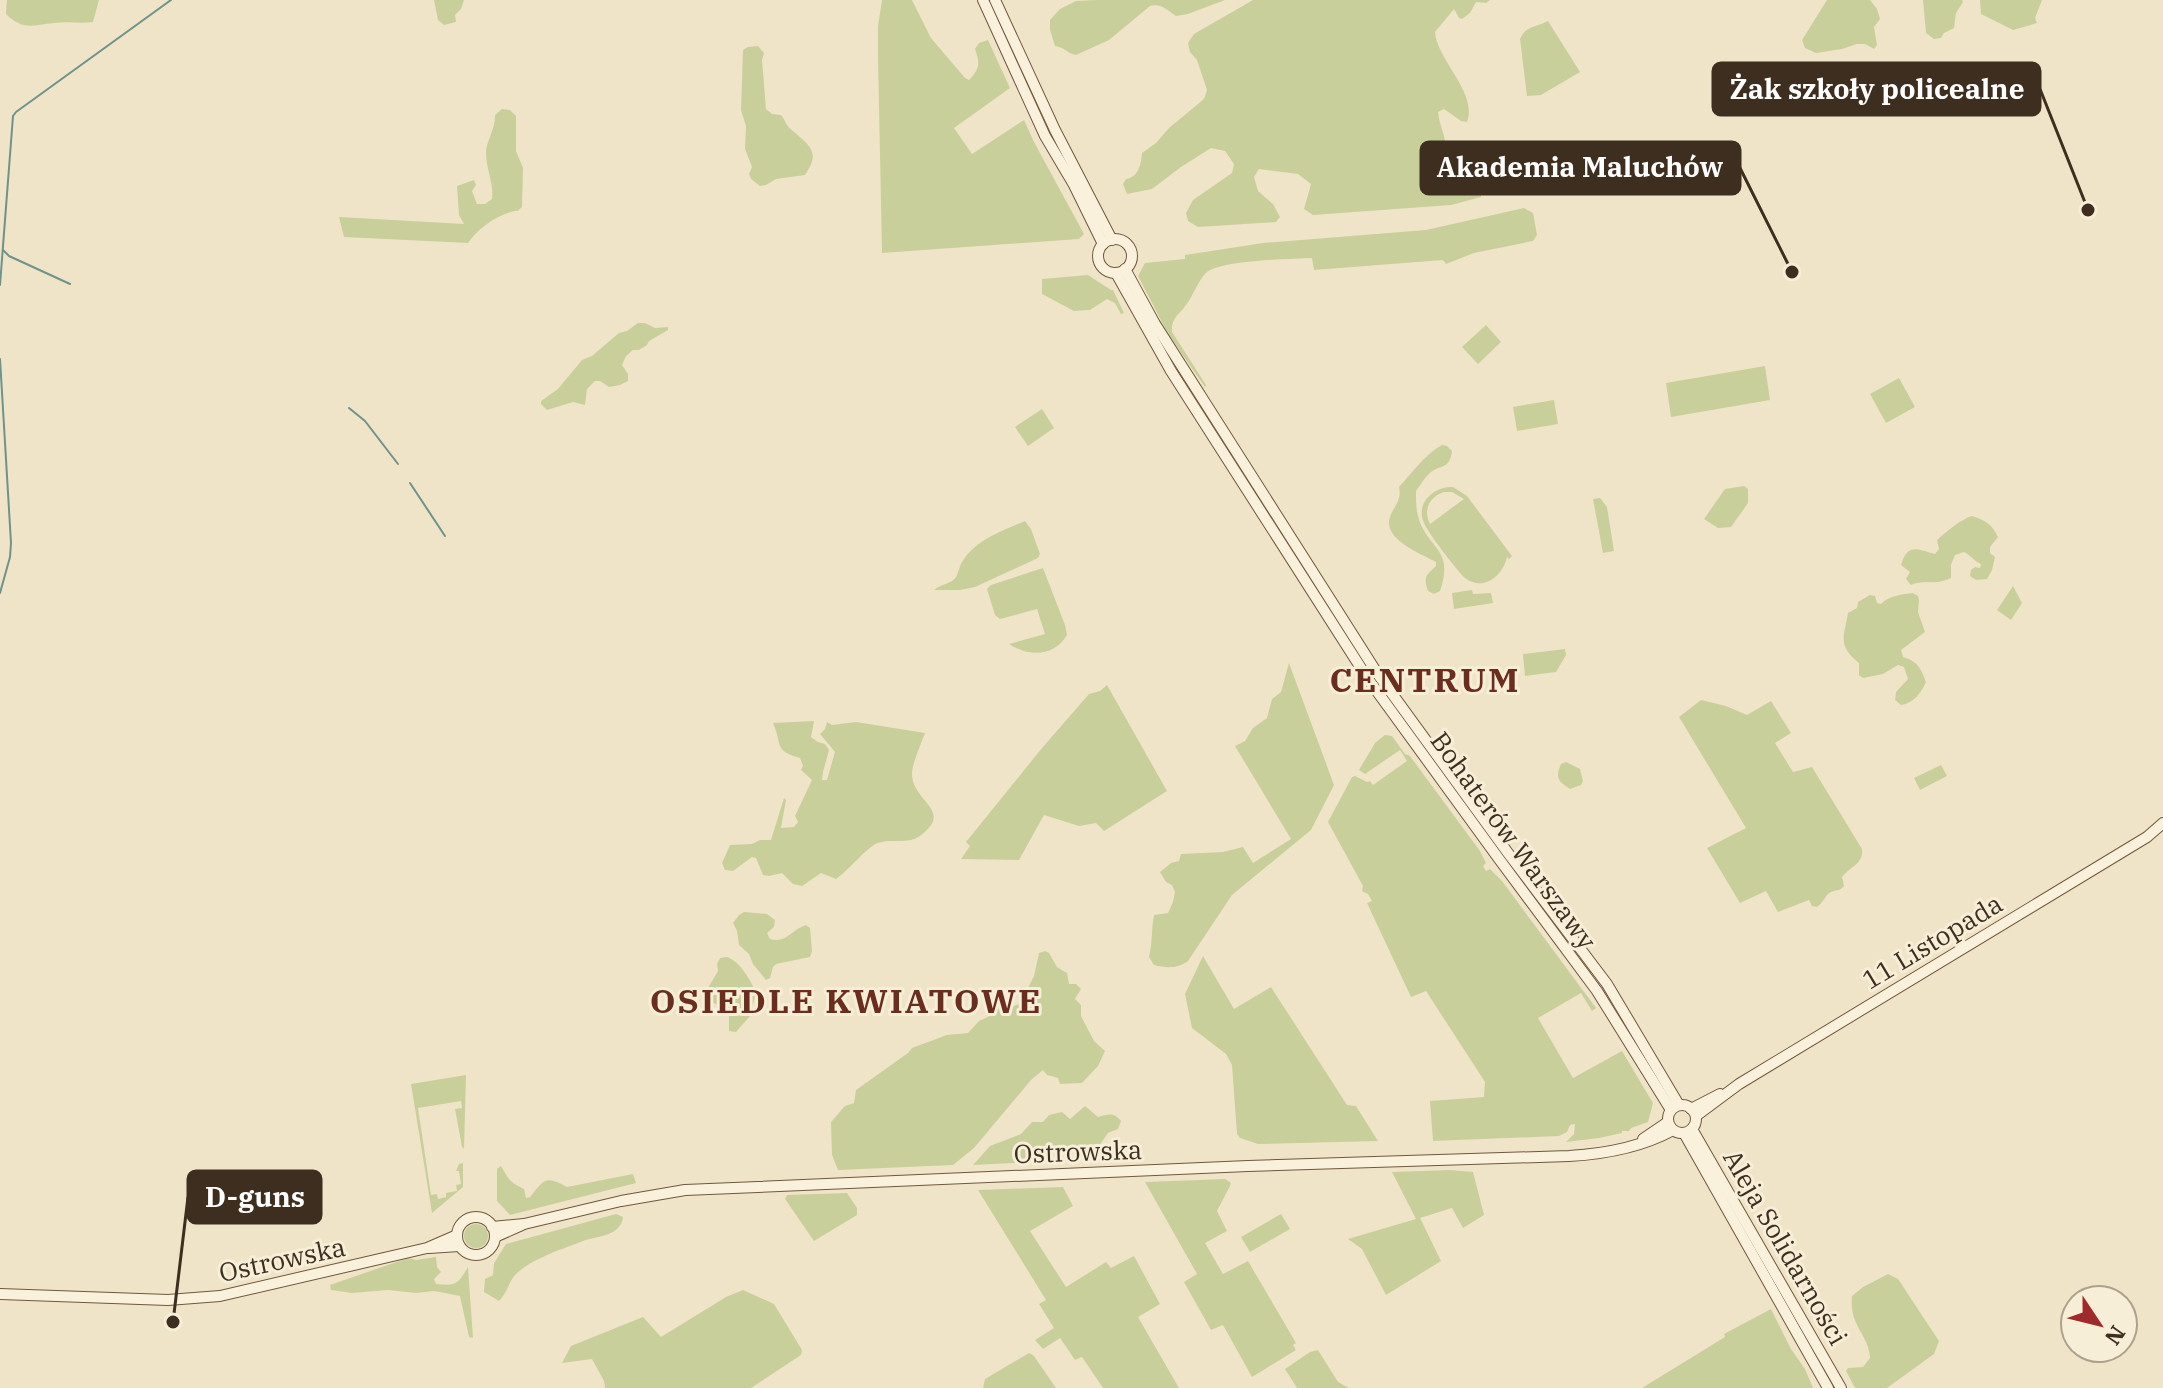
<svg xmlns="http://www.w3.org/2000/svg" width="2163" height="1388" font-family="'IBM Plex Serif',serif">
	<rect width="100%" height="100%" fill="#f0e4c8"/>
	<!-- green -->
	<g fill="#c9cf9b" fill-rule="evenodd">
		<path d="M7,0H99L93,22C80,24 67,21 54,23C33,25 23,31 6,14Z"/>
		<polygon points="434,0 464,0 461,9 455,15 456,22 444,25 438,20"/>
		<path d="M882,0H912L931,38L965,78L969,80C980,69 980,63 975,49L979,43L988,40L1010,88L954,128L972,154L1024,120L1034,142L1084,234L1079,239L882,253L878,57V26Z"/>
		<path d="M1097,0H1225L1188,14L1176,16C1167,10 1161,3 1150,6L1109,40L1076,55C1068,54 1064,47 1055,46L1050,30V20L1060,9L1076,1Z"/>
		<path d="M1253,0H1490L1486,3L1476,2L1470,13L1462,19L1459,18L1454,9L1435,32C1437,60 1478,93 1467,122L1461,121L1444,109L1438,112C1440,129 1447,137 1446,154L1462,175L1475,180L1481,188V197L1451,205L1313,215L1304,209L1311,184L1298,174L1259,169L1254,177L1258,191L1273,204L1280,217L1276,222L1198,227L1188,221L1186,213L1193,200L1232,173L1234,164L1225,151L1211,148L1181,167L1152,189L1127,194L1123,184L1126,179C1139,177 1141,164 1142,153L1156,143L1169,128L1204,99L1207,90L1197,60L1190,52L1188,43L1194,34Z"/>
		<polygon points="1827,0 1870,0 1877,9 1880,19 1874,27 1877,45 1874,49 1865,44 1857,44 1842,49 1816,53 1805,48 1802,40"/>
		<polygon points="1923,0 1962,0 1963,2 1956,13 1954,28 1944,33 1941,38 1934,39 1926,33"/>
		<polygon points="1980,0 2042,0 2035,18 2037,23 2013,30 1981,14"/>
		<path d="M1548,21L1580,72L1541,95L1527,96L1520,39C1525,26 1537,27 1548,21Z"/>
		<path d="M758,46L764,53L762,60L766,109L772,114L781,115C785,120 787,127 793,131C810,146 821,152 805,175L776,179L766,185L760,186L751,179L749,174L752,167L745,149L746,126L741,110L743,50L748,47Z"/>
		<path d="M502,109L510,110L516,116V151L523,168L522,207C513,215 522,208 511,212C494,217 478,229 468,243L344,237L339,217L464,224L459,215L457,186L474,180L476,185L472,191L477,204H485L492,199C494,183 486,169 486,153C486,141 495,131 495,115Z"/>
		<path d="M1524,208L1533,213L1537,235L1533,241L1474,253L1446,264L1443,260L1314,270L1312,258C1291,259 1219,260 1206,273C1197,282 1194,295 1186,305C1179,315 1171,318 1172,332L1206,385L1205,387L1170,337L1205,391L1204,395L1156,320L1135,279L1165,328L1138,276L1145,263L1185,259V255L1263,243L1426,230Z"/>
		<polygon points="1088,275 1111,290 1113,290 1124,313 1121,314 1115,303 1107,299 1090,310 1074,311 1042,294 1042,279"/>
		<polygon points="638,323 645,323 655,328 668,327 668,330 649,341 647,345 639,350 633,350 626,356 622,365 628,374 628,381 620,385 609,387 600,381 595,381 587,389 585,405 573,402 547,410 541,404 541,401 558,389 582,360 592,356 619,333 627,331"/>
		<polygon points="1486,325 1501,342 1478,364 1462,347"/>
		<polygon points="1765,366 1770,400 1671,417 1666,383"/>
		<polygon points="1899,378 1915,407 1886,423 1870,394"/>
		<polygon points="1554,400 1558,424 1517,431 1513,407"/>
		<polygon points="1042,409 1054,428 1028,446 1015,427"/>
		<path d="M1442,445L1447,446L1452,451C1450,471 1438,464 1429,474C1424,478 1420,486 1416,491C1416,499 1416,509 1418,516C1427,550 1455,547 1440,591L1434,594L1428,591C1423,576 1426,576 1436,566V562C1421,554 1382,539 1390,517C1394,506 1402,500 1399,487C1413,472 1424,455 1442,445Z"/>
		<polygon points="1744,486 1748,489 1748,503 1731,527 1718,528 1704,519 1725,489"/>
		<path d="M1453,487L1467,496L1512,556L1509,559L1507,557C1503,576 1483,592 1465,578C1458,572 1428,533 1424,523C1415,503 1434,486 1453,487ZM1444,492H1452L1464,499L1430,524C1423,510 1429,497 1444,492Z"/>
		<polygon points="1600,498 1607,507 1614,551 1603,553 1593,499"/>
		<path d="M1972,516C1985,520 1992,524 1998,537L1990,547V553L1995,557L1992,570L1987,579L1976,580L1970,576L1971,570L1975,567L1980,568L1981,564C1974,561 1972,556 1964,552L1955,555L1951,565V578C1935,586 1923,579 1911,585L1906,579L1910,572L1901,565C1908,542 1918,550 1935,554L1939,549L1937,540C1946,532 1961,519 1972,516Z"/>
		<path d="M1025,521L1031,529L1040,554L1038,558L975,587L960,590H934C940,584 952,584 956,577C959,571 960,564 964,559C979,538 1002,531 1025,521Z"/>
		<path d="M1043,568L1065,625L1067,635C1054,657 1029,657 1009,644L1045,634L1037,609L1000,619L995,615L987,589L991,585Z"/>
		<polygon points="2013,586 2022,603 2011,620 1997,610"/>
		<polygon points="1472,590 1473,594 1491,593 1493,603 1454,609 1452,593"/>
		<path d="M1913,593L1918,596L1919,600L1918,612L1925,632L1901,650L1903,657C1917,661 1921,668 1926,682C1921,693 1914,703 1901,705L1895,700L1896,692L1908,679L1904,667L1898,665L1883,674L1863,678L1859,675V663C1837,645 1844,637 1848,613L1857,608L1858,602L1870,595L1875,596L1877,603L1881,604C1888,596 1903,594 1913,593Z"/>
		<polygon points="1565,649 1566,655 1556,672 1525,676 1523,654"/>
		<path d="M1289,663L1334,785L1311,830L1232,895L1188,961C1177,969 1166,968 1154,965L1149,957C1153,942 1151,929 1154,915L1168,913L1173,902L1175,892L1172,885L1166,882L1160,872L1171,863L1179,861L1181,854L1223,852L1243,847L1253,863L1291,839L1235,746L1245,741L1253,728L1267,718L1272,699L1281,692Z"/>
		<polygon points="1107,685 1167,791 1104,831 1096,823 1079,826 1044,815 1019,860 961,859 970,846 966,842 1042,748 1089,694 1100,691"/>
		<path d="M1701,700L1726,706L1747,715L1771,701L1791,733L1775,743L1793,772L1812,767L1862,849C1864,864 1849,867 1842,877L1844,886C1839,892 1837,889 1831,892C1825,895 1823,903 1817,907L1812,906L1809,900L1778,912L1766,891L1740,903L1707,848L1746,828L1679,717Z"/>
		<path d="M814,721L811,737L818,742L825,744L829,750L823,772L822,780H827L835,752L820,734L825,729L827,722L832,725L856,722L925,733C921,744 912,764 912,774C912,802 955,810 920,836C907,845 893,838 878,843C868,846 848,871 836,879L821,873L802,886L793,884L782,873L769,876L763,875L756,858L752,857L733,871L725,870L722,863L730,845L752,844L760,840H771L784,798L786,800L781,828L794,827L798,822L795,816L812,780L801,770L803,766L800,758C773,750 783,746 773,723Z"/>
		<polygon points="1385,735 1392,736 1405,754 1410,756 1480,851 1486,863 1483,866 1486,871 1490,869 1502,881 1596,1008 1592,1011 1581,993 1538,1018 1573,1078 1622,1051 1653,1103 1648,1122 1631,1128 1629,1131 1622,1131 1622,1133 1599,1138 1566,1142 1574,1134 1575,1124 1570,1125 1567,1132 1559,1136 1433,1141 1430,1101 1484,1097 1485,1082 1426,991 1411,997 1367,903 1372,901 1368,894 1362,891 1363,886 1328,822 1352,777 1355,776 1367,782 1370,781 1373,785 1407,761 1400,750 1365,774 1359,770 1375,743"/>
		<path d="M1566,762L1580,769L1583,781L1581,785L1570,789C1558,781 1555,778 1561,764Z"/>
		<polygon points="1941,765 1947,776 1920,790 1914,778"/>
		<path d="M744,912L767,914L775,920L774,927L767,933L770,939C786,944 792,929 806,925L810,928L812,951L810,957L776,964L773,967L770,978L766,980L753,964L749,954L739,945L737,931L733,923L739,915Z"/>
		<polygon points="1045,951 1049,953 1057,967 1067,973 1069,984 1076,984 1081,989 1075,999 1081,1005 1081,1016 1094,1041 1105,1051 1098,1066 1082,1083 1060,1084 1058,1078 1047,1075 1043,1070 1031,1080 974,1148 953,1165 838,1170 832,1155 831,1122 845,1106 854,1103 856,1090 908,1053 912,1048 947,1035 968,1033 979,1021 990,1016 1001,1005 1007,1001 1014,1006 1025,1002 1028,997 1027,990 1034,976 1039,953"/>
		<polygon points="1203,956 1234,1009 1271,987 1347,1105 1356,1106 1378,1141 1258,1144 1240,1138 1237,1134 1232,1065 1226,1054 1192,1028 1185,994"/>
		<path d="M727,957C740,961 750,980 756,992L750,1016L736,1032L729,1031V1016L719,1015L717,1011L718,1005L714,1003L710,1004L706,1002L708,988L718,971L717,964L720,958Z"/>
		<polygon points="466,1075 464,1149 462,1147 455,1109 462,1108 461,1101 418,1108 431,1195 437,1194 438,1199 446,1197 446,1193 457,1191 456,1185 461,1184 459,1171 456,1171 459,1164 463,1163 463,1187 432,1213 411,1084"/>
		<path d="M1085,1106L1098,1117C1108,1114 1114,1112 1121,1121L1118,1129L1108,1133L1099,1146L1094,1148L1083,1146L1035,1152V1162L973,1165L990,1146L1021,1134L1032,1122H1043L1049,1115L1062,1112L1070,1119Z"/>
		<path d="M501,1166C509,1180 510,1182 524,1189L526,1198L530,1197C544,1179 546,1175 567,1187L633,1174L636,1183L510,1215L497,1201V1169Z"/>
		<polygon points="1450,1170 1473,1172 1484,1215 1463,1228 1452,1208 1420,1218 1441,1261 1386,1295 1362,1249 1348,1239 1416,1219 1392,1172"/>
		<polygon points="1225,1179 1231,1183 1230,1186 1217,1211 1227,1231 1205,1243 1223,1274 1248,1261 1296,1343 1293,1345 1296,1350 1252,1377 1223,1325 1211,1330 1184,1282 1197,1274 1145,1182"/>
		<polygon points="1063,1187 1073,1206 1030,1231 1066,1287 1106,1262 1111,1268 1134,1256 1160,1304 1138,1317 1179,1388 1103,1388 1082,1357 1075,1360 1060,1338 1043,1349 1035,1340 1054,1328 1039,1304 1046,1300 978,1190"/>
		<polygon points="847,1193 857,1208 857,1215 814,1241 785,1199 787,1195"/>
		<path d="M616,1214L623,1217C621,1236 598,1236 583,1241C563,1249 530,1259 515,1275C508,1283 508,1292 499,1301L484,1292L485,1279L493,1275L494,1263L506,1244Z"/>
		<polygon points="1281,1214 1290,1229 1250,1252 1241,1237"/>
		<circle cx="476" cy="1236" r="12"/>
		<path d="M436,1257L437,1267L441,1272L434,1279L436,1284C457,1286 458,1284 468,1267L473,1338L469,1337L460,1296L434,1291L416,1293L388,1290L352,1293L331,1290L330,1285L408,1258L416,1260Z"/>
		<path d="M1888,1274L1898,1279L1939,1341L1934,1354L1887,1388H1855L1846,1371L1848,1368L1863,1367L1870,1358C1869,1334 1849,1327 1852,1296L1863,1287Z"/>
		<polygon points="743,1290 774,1304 802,1350 801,1355 751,1388 605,1388 604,1381 592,1359 562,1363 571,1346 643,1317 661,1337 726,1297"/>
		<polygon points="1771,1309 1791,1349 1805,1369 1813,1388 1642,1388 1725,1337 1724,1334"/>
		<polygon points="1318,1350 1338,1382 1349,1388 1297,1388 1285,1369 1310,1352"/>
		<polygon points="1029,1353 1034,1356 1056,1388 983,1388 985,1379"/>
	</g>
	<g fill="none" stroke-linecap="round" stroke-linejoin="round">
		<!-- stream -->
		<g stroke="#6f938a" stroke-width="2">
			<polyline points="3,250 9,256 70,284"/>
			<polyline points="0,285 13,116 16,112 171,0"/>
			<polyline points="0,359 11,543 10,557 0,593"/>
			<polyline points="349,408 365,421 398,464"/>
			<polyline points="410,483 445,536"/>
		</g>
		<defs>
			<g id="secondary">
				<polyline points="983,0 1045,136 1074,185 1103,244"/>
				<polyline points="995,0 1055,130 1112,240"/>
				<circle cx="1115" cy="256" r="17"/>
				<polyline points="1125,269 1155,324 1377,673 1508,853 1607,984 1679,1105"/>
				<polyline points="1116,273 1171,371 1368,679 1499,859 1597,991 1671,1110"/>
				<circle cx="1682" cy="1119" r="14"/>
				<polyline points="1691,1109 1720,1094"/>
				<polyline points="1696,1116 1739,1084 2147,837 2163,823"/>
				<polyline points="1692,1129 1841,1388"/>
				<polyline points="1684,1133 1828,1388"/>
				<polyline points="1643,1139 1668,1122"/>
				<circle cx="476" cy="1236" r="19"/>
				<path d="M492,1227L524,1224L621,1201L685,1190L1248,1166L1569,1156C1604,1154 1642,1147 1673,1130"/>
				<polyline points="495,1237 522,1225"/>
				<polyline points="429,1248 459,1246"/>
				<polyline points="0,1294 168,1300 220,1296 427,1248 457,1235"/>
			</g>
		</defs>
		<!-- secondary casing -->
		<use href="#secondary" stroke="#6f573f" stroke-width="12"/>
		<!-- secondary -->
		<use href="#secondary" stroke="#faf1dc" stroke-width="10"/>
	</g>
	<g text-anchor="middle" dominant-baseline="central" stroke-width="6" stroke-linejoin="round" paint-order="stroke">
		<!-- street labels -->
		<g font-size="26" fill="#3d2e20" stroke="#f7eed8">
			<text transform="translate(1514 840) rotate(54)">Bohaterów Warszawy</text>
			<text transform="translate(1932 941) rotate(-31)">11 Listopada</text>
			<text transform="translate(1078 1151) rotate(-2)">Ostrowska</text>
			<text transform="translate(1786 1247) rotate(60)">Aleja Solidarności</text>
			<text transform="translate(282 1259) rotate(-12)">Ostrowska</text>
		</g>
		<!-- district labels -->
		<g font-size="34" font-weight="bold" letter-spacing="2" fill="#6b2e1e" stroke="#f7eed8">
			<text x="1425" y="679">CENTRUM</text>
			<text x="846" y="1000">OSIEDLE KWIATOWE</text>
		</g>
	</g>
	<!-- callouts -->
	<path fill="none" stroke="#3d2e20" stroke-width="3" d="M2088 210L2040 89M1792 272L1740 168M173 1322L188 1197"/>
	<g fill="#3d2e20" stroke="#f7eed8" stroke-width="3">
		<circle cx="2088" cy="210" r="8"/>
		<circle cx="1792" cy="272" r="8"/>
		<circle cx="173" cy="1322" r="8"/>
	</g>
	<g fill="#3d2e20" stroke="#3d2e20" stroke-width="3">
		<rect x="1713" y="63" width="327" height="52" rx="8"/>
		<rect x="1421" y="142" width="319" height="52" rx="8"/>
		<rect x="188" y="1171" width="133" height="52" rx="8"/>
	</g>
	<g font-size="28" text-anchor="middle" font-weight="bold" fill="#fff">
		<text x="1877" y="99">Żak szkoły policealne</text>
		<text x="1580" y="177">Akademia Maluchów</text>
		<text x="255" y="1207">D-guns</text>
	</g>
	<!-- north arrow -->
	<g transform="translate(2099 1324) rotate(125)"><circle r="38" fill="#f7eed8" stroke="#ada18e" stroke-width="2"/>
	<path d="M0-6L14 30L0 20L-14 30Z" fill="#9e2a2b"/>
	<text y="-12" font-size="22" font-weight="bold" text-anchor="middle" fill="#3d2e20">N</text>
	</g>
</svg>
